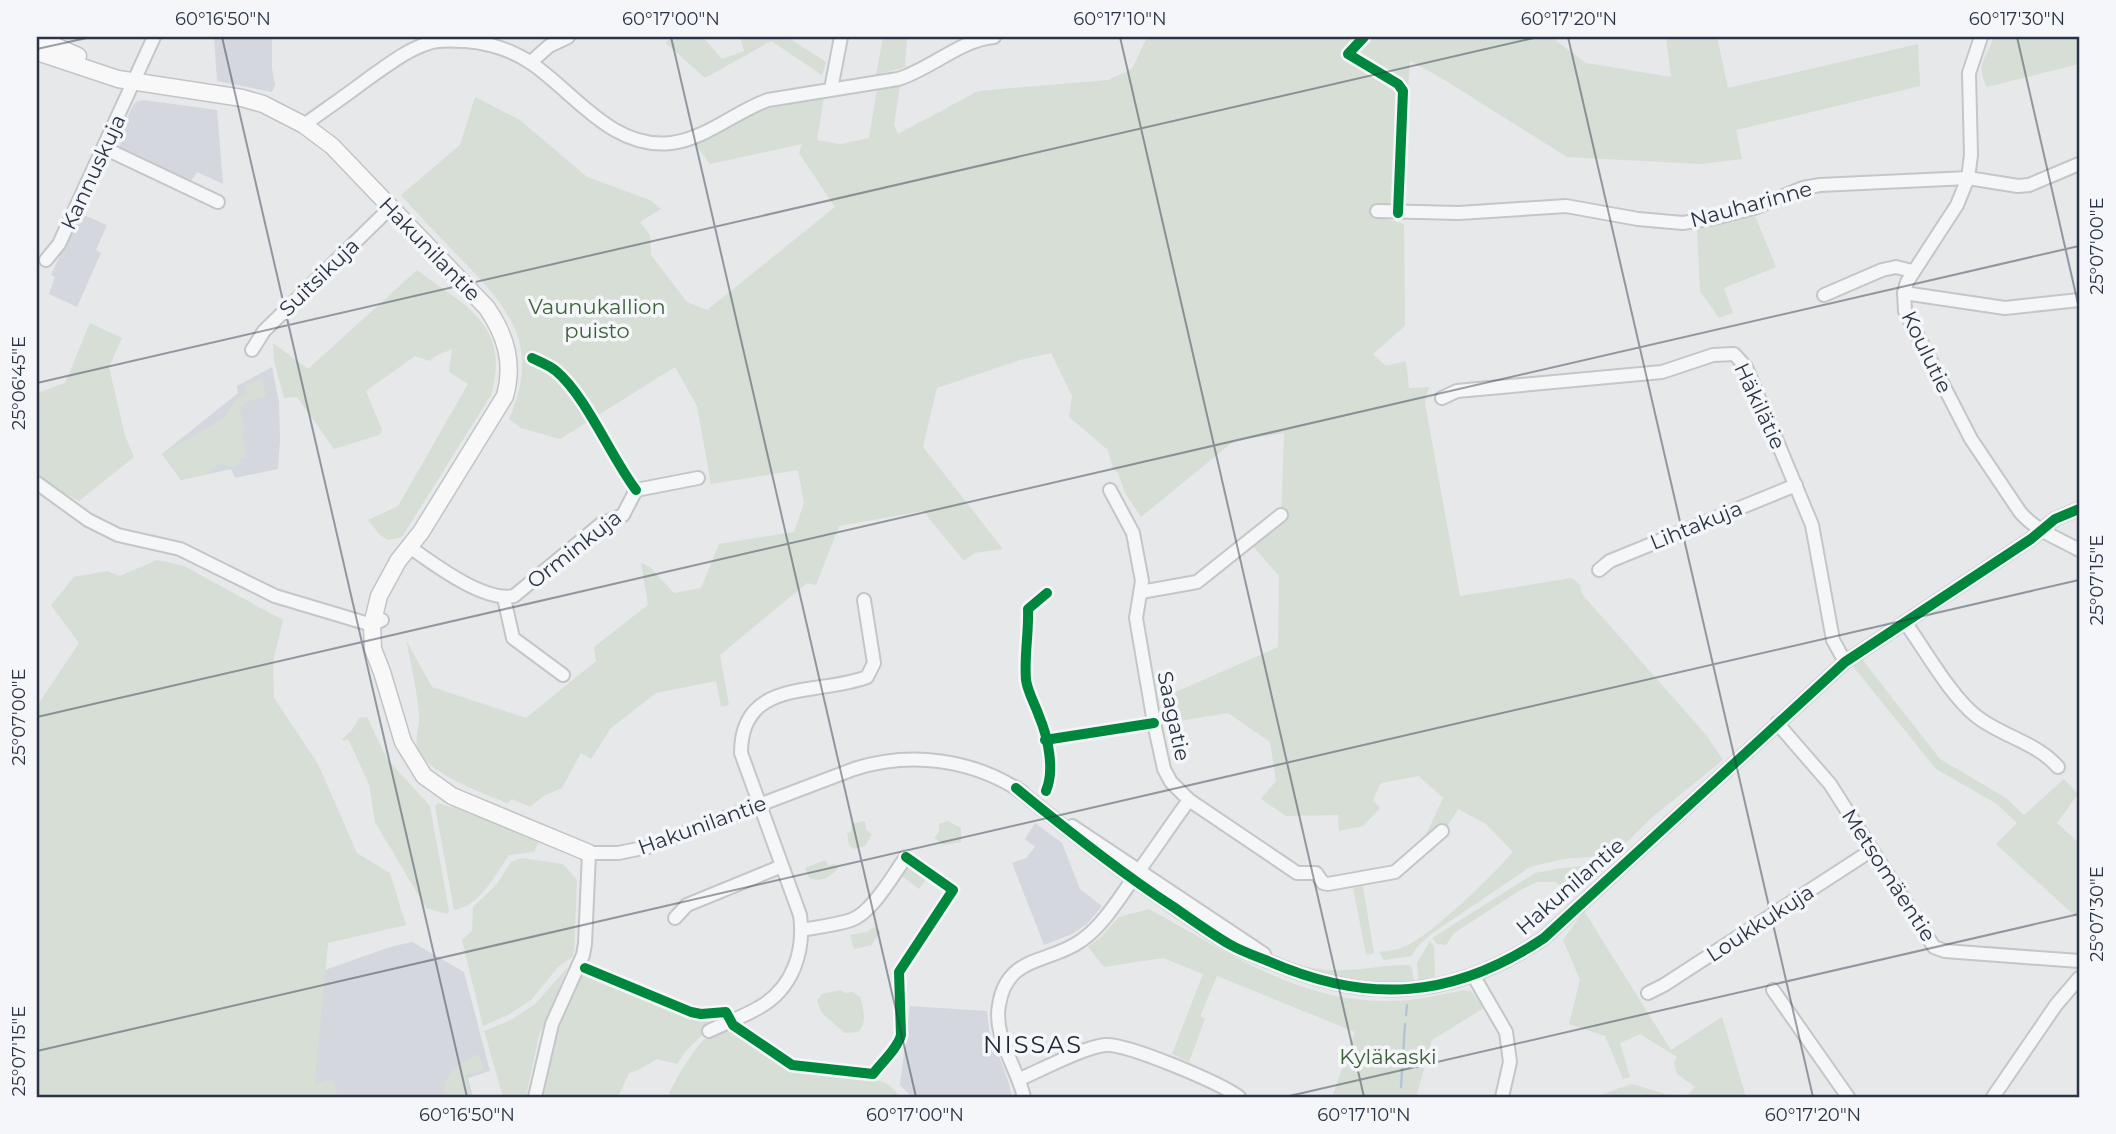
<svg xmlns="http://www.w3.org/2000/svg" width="2116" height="1134" font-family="Montserrat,sans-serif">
	<rect width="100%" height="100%" fill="#e6e8ea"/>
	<!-- built -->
	<g fill="#d4d7dd">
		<polygon points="214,37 272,37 272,68 275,85 272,92 217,81"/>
		<polygon points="143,100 217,110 223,184 197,172 190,182 118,148 122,141 119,138 131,109 136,102"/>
		<polygon points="79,213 107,225 96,250 101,253 77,307 49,294 55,277 51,275"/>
		<polygon points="272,367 279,402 280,441 278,469 235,478 231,469 181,480 162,454 238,393 237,386"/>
		<polygon points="1035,823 1062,843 1080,889 1102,906 1088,923 1072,934 1044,945 1012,863 1026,858 1035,847 1025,839"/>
		<polygon points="412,942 464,972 490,1071 468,1078 473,1097 257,1097 248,997 390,947"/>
		<polygon points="910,1006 987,1011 989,1030 1008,1080 1012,1097 912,1097 900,1085"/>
	</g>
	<!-- green -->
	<g fill="#d6ded6">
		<polygon points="672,37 703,37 722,59 744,51 740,37 787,37 826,62 822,75 771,41 705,78 666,43"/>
		<polygon points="883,37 907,37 905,67 876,75"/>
		<path d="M1147,37H1551L1586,63L1671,77L1666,37H1717L1728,88L1918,44L1920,86L1736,130L1742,159L1700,164L1567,157L1443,79L1410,61L1408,88L1400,83L1397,85L1402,92V102L1395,206L1378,217L1404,224L1405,326L1373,354L1386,366L1406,361L1409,388L1430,387L1427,393L1425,403L1460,596L1572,578L1580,585L1582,594L1706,735L1723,760L1650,819L1614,855L1563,859L1530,867L1431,934L1417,947L1412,956L1384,960L1379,952C1388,951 1398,950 1406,946C1434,933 1492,876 1513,852L1486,824L1458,809L1444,832L1431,844L1425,837L1443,798L1419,776L1381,783L1373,800L1380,808L1363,826L1339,831L1338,815L1286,816L1261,799L1276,781L1270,742L1228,713L1167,723L1162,698L1278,647L1279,576L1252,545L1281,521L1284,433L1234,441L1141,517L1125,493L1118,473L1113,469L1108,450L1069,417L1072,396L1051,353L1020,360L937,388L923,447L1003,549L974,553L964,561L923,511L839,526L816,585L807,583L720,655L729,705L721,707L716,681L656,693L611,728L591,759L581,753L562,788L545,795L530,807L512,799L507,803C485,794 423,772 417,747C415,738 420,725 419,715C417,690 411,665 406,640L432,687L526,718L596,661L594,647L648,605L641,563L650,567L674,593L701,588L719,544L794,532L804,503L798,470L711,484L697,406L675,367L560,439L521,428L509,419C540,347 513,313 464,262C443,240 421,218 401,195L460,145L475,97L520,120L587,177L650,200L661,209L640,222L650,235L651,255L687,302L707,310L835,207L799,153L802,144L710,164L694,143L751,112L824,97L817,140L840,144L869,138L877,90L900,85L894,125L898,134L978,91L1108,80L1132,69Z"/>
		<path d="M1994,37H2079V64L1987,87C1975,64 1986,59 1994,37Z"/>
		<polygon points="1755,216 1776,267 1724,288 1733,313 1719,318 1700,291 1697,228"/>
		<path d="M417,270C466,307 511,324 491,395L402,537L388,540L380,535L368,520L398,506L468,384L449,372L452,349L434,357L430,361L415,356L366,391L382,430L379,435L334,449L297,397L284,398L274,361L273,343L308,369Z"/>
		<polygon points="90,323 122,338 109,367 125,436 134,457 79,501 42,482 37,476 37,393 65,383"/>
		<polygon points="262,378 266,396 244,402 244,405 240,407 245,431 241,433 247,457 240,459 241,463 232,468 220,463 206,474 181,480 162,454 224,418 239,397 247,395 245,385"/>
		<polygon points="157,560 184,566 283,620 273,662 274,698 318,764 357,853 390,873 406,925 328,943 315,1084 333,1079 338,1097 37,1097 37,706 79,643 51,605 74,577 107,571 120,576"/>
		<polygon points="1861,658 1940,759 2006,798 2024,815 2064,779 2078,794 2057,823 2079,843 2079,914 2076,917 1996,844 2017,823 1997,804 1936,769 1852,665"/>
		<polygon points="367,717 387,759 430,806 449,911 447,914 426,908 375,822 369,784 348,739 344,741 342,739 352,730 359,718"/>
		<path d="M438,803L451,807L452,803L540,839L534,852L509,855C495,875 480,906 454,910L435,806Z"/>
		<polygon points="865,821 866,830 872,834 865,846 853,849 849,845 847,833 851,832 852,824"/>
		<polygon points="948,821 961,828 961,842 944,845 934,838 939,832 939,824"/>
		<polygon points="522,858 563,864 577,880 574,952 572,957 558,967 531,1000 508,1015 483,1026 462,940 472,931 473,907 496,885 511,862"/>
		<path d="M826,860L828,866L834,864L839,867C831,877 821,883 809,878L805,868Z"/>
		<polygon points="908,863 928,876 919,889 898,873"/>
		<polygon points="1606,864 1607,867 1574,897 1556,882 1537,882 1519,891 1454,933 1446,945 1437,944 1432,938 1535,873 1562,868"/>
		<polygon points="1362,881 1374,953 1366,955 1352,882"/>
		<path d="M1149,909C1224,950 1301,1004 1390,1001C1415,1001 1440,995 1464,990L1471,991L1484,1008L1432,1040L1416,1097H1332L1355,1032L1217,976L1200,1016L1205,1019L1189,1062L1172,1054L1203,974L1163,958L1104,967L1088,947L1101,937L1119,917Z"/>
		<polygon points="1584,911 1671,1050 1722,1017 1746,1097 1594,1097 1632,1084 1665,1094 1687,1096 1695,1087 1677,1074 1674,1063 1677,1057 1640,1034 1620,1043 1630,1077 1623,1079 1605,1036 1569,1024 1580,980 1563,940"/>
		<polygon points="874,927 881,932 871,945 854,949 850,935 867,932"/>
		<polygon points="1430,941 1434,947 1435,979 1419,983 1417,963"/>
		<path d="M1300,965C1342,977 1368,965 1409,965L1412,968L1414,983H1349L1298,968Z"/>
		<polygon points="568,967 539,1035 526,1097 503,1097 484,1031 511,1020 535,1004"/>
		<polygon points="582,972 708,1022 708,1029 685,1052 677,1064 657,1059 638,1070 629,1073 618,1097 543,1097 552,1045"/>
		<path d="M840,990L846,993L852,992L860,997C864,1009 867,1023 858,1032L845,1033L822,1013L817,1001L822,994Z"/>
		<path d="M727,1028L791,1070L881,1081L889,1085L901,1097H668C674,1081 696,1043 711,1034C716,1031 722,1030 727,1028Z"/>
		<path d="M479,1054L484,1070L465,1075L471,1097H445C439,1074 462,1062 479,1054Z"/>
	</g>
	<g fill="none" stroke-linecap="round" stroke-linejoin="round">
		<!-- stream -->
		<g stroke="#b4c4d5" stroke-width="2.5">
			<polyline points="1406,1015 1407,1005"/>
			<polyline points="1401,1087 1405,1024"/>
		</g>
		<defs>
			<g id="minor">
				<path d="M1981,37L1969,73L1971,155L1968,178L1957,205L1907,282L1904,293L1905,311L1971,439L2020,512C2036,531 2058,538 2079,550"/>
				<polyline points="531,62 549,46 568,37"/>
				<polyline points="831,89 841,37"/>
				<path d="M304,125C326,109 348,94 369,78C388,65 406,50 429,43C441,39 453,41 466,41C488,43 512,50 531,63C574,92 612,150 671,143C706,139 736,111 768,100L898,79C931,69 960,40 994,37"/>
				<polyline points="104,148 218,202"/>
				<polyline points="1377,211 1459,213 1566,206 1638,219 1683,223 1714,218 1754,208 1803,188 1820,185 1968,178 2018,186 2029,185 2079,164"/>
				<polyline points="46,260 59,244 154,37"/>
				<polyline points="1904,293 2005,308 2079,300"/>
				<polyline points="1824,295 1882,270 1896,267 1912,271"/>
				<polyline points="252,350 264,331 390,208"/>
				<polyline points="1442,398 1457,391 1662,372 1713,355 1734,354 1746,367 1812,525 1833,640 1845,662"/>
				<polyline points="37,483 88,520 118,535 180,549 275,596 372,625 382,620"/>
				<polyline points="1110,490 1133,533 1142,581 1136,618 1154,723 1164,769 1171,782 1189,800 1297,873 1316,873 1323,883 1328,884 1395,872 1442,831"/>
				<path d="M411,548C435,565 484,602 514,596L601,524L623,515L636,490L698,478"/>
				<polyline points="1599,570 1610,561 1796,485"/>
				<polyline points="1141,592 1197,582 1281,515"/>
				<polyline points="504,598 513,638 563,675"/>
				<path d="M1905,622C1925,650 1950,695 1976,716C2001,736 2036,742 2058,767"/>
				<polyline points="1777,723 1830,784 1934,947 1945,951 2079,961"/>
				<path d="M1016,788C1067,830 1117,870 1172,906C1191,919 1210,933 1229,944C1241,951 1255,956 1268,961C1368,1005 1453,999 1544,938L1845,662L2031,539L2055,519L2079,509"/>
				<polyline points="1072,826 1264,954"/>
				<polyline points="675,918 687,905 782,866"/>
				<path d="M802,930C818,927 836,925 851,920C872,913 893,875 906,857"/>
				<polyline points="1473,975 1506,1032 1510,1062 1502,1097"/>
				<polyline points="1773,990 1848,1097"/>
				<polyline points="1648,993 1664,985 1872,850"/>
				<path d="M709,1031C725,1023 743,1017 758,1008C793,989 805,951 800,915L741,753C741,677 818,696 867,677L874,663L864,600"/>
				<path d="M1020,1079C1041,1070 1084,1047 1105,1045C1127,1043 1220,1083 1239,1097"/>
				<path d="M535,1097L552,1024L583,955L585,944L589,853H618L648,847L854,769C911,751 972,759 1022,792"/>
				<path d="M1024,1097C1017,1067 993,1037 999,1005C1007,954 1050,964 1082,940C1103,925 1118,900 1133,879C1152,853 1170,826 1189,800"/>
				<polyline points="1993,1097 2056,1005 2079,978"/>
			</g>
			<g id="major">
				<polyline points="37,38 78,56"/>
				<path d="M37,52L118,79L242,98L263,104L304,125L332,146L487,308C506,336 514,363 505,396L421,532L398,561L379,596L372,625L373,649L382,672L403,742L424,776L452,796L589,853"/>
			</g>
		</defs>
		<!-- minor casing -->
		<use href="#minor" stroke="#c4c6c8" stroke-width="16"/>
		<!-- major casing -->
		<use href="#major" stroke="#c2c5c8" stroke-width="19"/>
		<!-- minor -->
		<use href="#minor" stroke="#f5f6f7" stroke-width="12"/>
		<!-- major -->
		<use href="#major" stroke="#f8f8f8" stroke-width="16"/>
		<defs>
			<g id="cycleway">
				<polyline points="1364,37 1348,54 1398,84 1403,91 1398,213"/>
				<path d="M532,358C540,362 549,365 556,371C586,396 611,457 636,490"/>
				<polyline points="1045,740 1154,723"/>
				<path d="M1016,788C1067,830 1117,870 1172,906C1191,919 1210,933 1229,944C1241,951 1255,956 1268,961C1368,1005 1453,999 1544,938L1845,662L2031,539L2055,519L2079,509"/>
				<path d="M1046,791C1055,770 1048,737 1039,716C1035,704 1028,693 1026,680C1024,656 1029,632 1028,609L1047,593"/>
				<path d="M585,968L691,1012L701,1014L726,1012L733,1025L792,1065L873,1074C881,1063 898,1048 901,1035L899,972L953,890L906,857"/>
			</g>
		</defs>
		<!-- cycleway casing -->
		<use href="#cycleway" stroke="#f4f6f9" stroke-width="15"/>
		<!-- cycleway -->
		<use href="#cycleway" stroke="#00873e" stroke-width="10"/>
	</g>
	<!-- ticks -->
	<path fill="none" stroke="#2b3445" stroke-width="2" stroke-opacity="0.45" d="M222,37L467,1097M671,37L916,1097M1120,37L1364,1097M1568,37L1813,1097M2017,37L2079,308M37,49L91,37M37,383L1538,37M37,717L2079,246M37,1051L2079,580M1285,1097L2079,914"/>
	<g text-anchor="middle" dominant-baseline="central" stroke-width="7" stroke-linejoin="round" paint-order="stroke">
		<!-- street labels -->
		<g font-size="21" fill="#2b3445" stroke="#f4f6f9">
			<text transform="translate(93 172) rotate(-65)">Kannuskuja</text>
			<text transform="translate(1751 204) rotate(-15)">Nauharinne</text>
			<text transform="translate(430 249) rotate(46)">Hakunilantie</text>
			<text transform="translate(319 277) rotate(-44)">Suitsikuja</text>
			<text transform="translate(1927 352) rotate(64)">Koulutie</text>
			<text transform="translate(1760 406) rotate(65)">Häkilätie</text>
			<text transform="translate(1696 525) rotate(-22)">Lihtakuja</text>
			<text transform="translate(574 549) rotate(-38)">Orminkuja</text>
			<text transform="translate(1174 716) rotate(78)">Saagatie</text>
			<text transform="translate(702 825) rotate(-20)">Hakunilantie</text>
			<text transform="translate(1889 875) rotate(57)">Metsomäentie</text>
			<text transform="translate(1570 886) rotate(-41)">Hakunilantie</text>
			<text transform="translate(1760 923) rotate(-33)">Loukkukuja</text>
		</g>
		<!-- park labels -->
		<g font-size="21" fill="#3f6138" stroke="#f4f6f9">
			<text x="597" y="306">Vaunukallion<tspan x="597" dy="24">puisto</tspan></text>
			<text x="1388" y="1056">Kyläkaski</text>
		</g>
		<!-- quarter labels -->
		<g font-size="24" letter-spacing="2" fill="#1d2536" stroke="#f4f6f9">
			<text x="1033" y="1044">NISSAS</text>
		</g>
	</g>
	<!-- border -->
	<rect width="2116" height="1134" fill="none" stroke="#f4f6f9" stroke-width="77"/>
	<rect x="38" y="38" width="2040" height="1058" fill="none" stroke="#2b3445" stroke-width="2.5"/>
	<g font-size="18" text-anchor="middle" fill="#2b3445">
		<text x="223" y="25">60°16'50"N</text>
		<text x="671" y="25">60°17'00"N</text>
		<text x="1120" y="25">60°17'10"N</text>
		<text x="1569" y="25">60°17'20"N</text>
		<text x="2017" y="25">60°17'30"N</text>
		<text transform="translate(2097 246) rotate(-90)" y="6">25°07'00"E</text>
		<text transform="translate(19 383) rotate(-90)" y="6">25°06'45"E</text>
		<text transform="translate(2097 580) rotate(-90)" y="6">25°07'15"E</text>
		<text transform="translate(19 717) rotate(-90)" y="6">25°07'00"E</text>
		<text transform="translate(2097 914) rotate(-90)" y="6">25°07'30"E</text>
		<text transform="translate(19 1051) rotate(-90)" y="6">25°07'15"E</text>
		<text x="467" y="1121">60°16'50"N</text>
		<text x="915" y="1121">60°17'00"N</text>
		<text x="1364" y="1121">60°17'10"N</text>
		<text x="1813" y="1121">60°17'20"N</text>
	</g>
</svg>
